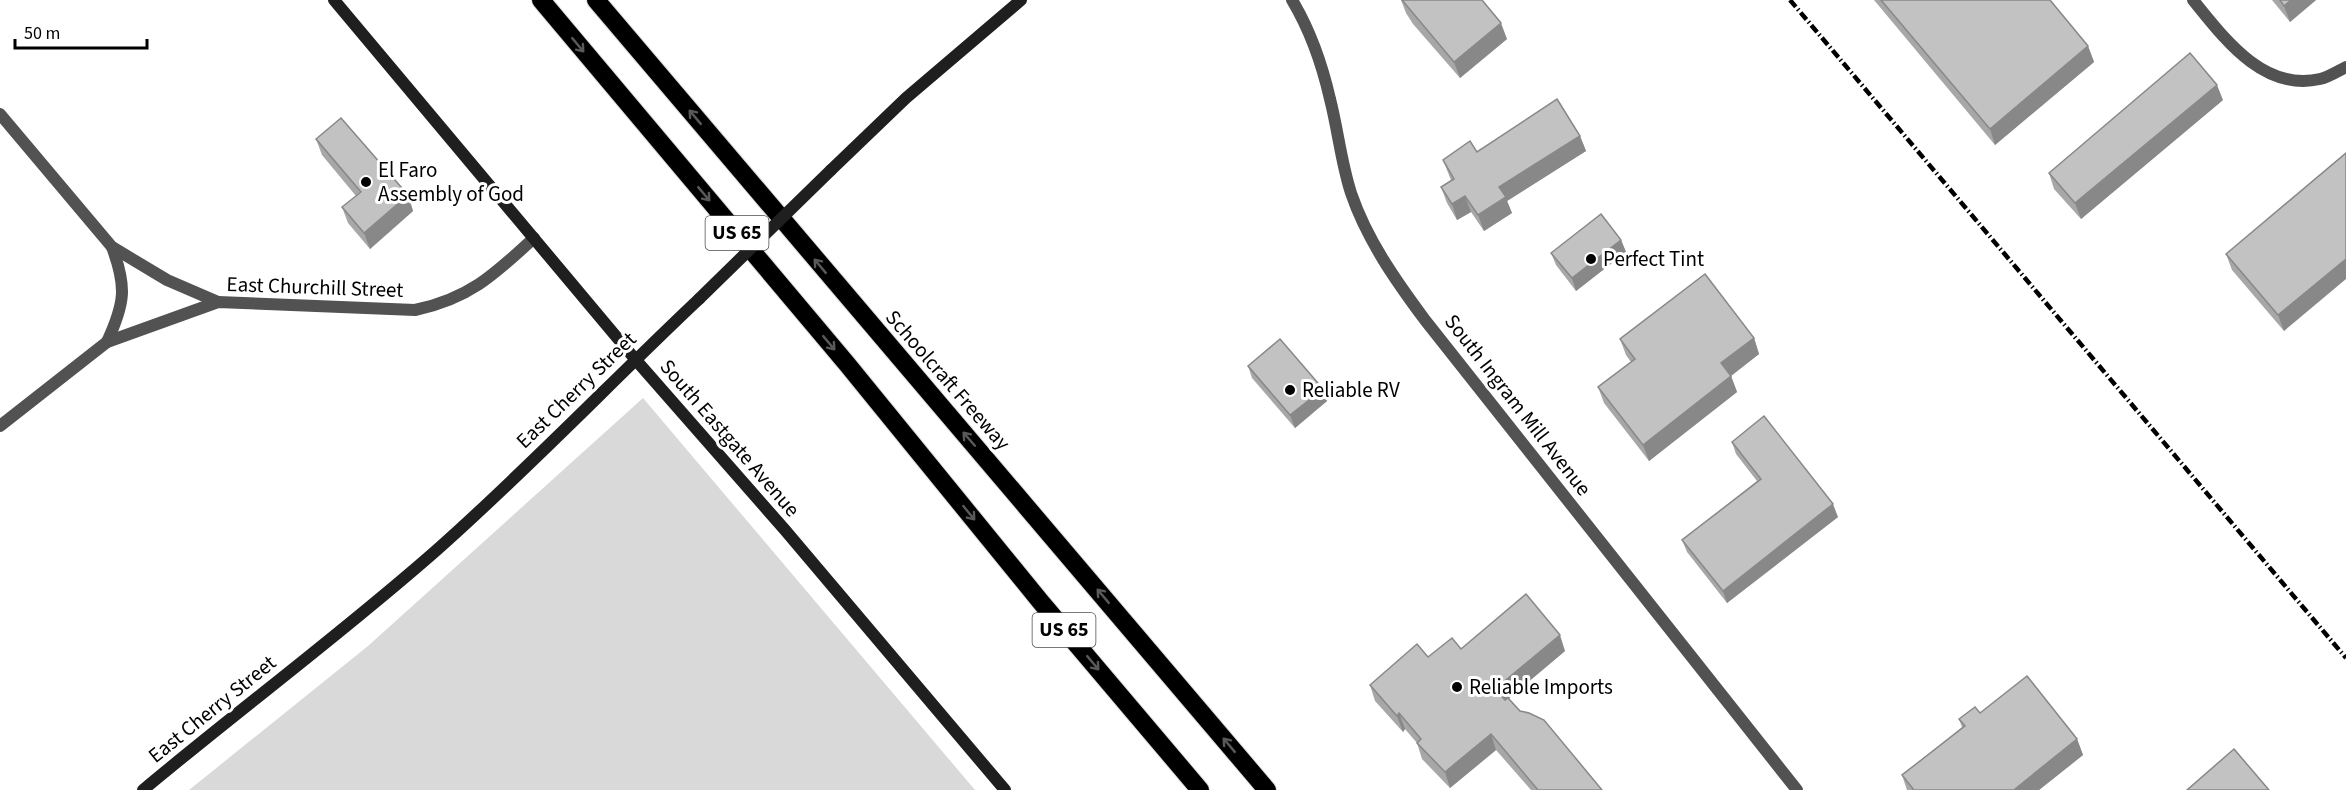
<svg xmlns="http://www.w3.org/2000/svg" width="2346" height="790" font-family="'Source Sans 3',sans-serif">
	<rect width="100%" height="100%" fill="#fff"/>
	<!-- green -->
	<polygon fill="#d9d9d9" points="643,398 975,790 189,790 368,646"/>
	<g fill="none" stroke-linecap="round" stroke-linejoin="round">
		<defs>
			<g id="highway">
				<polyline points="541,0 847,364 1040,601 1200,790"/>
				<polyline points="596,0 1267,790"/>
			</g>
		</defs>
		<!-- highway casing -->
		<use href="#highway" stroke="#dbdbdb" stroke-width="20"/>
		<!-- street -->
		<g stroke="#525252" stroke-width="12">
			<path d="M1292,0C1310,30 1322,64 1330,99C1338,130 1341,162 1351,193C1367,240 1396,281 1425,320L1797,790"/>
			<path d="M2193,0C2224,38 2263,92 2320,79C2329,77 2338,71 2346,67"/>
			<polyline points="0,114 112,247 167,280 218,302"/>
			<path d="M107,342C125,303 127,287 112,247"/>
			<path d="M0,426L107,342L218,302L415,310C469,299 495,274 534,238"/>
		</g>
		<!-- secondary -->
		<g stroke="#1f1f1f" stroke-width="12">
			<polyline points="334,0 635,359 785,530 1005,790"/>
			<polyline points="831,170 906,98 1021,0"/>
			<path d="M143,790C241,708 344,632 439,548C529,468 612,381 699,299"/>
		</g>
		<!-- highway -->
		<use href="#highway" stroke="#000" stroke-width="18"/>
		<!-- rail -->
		<polyline stroke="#000" stroke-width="4.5" stroke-dasharray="9 3 1.5 3" stroke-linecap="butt" points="1790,0 2346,658"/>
		<!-- secondary-bridge -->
		<polyline stroke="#1f1f1f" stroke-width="12" points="699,299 831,170"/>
	</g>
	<!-- wall -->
	<g fill="#a7a7a7">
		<polygon points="1401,0 1482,0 1507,39 1460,78 1413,24 1406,13"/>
		<polygon points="1874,0 2050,0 2088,46 2094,62 1995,145"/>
		<polygon points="2272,0 2316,0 2290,22"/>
		<polygon points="2223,100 2081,219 2054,189 2049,173"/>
		<polygon points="1580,136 1586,151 1507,201 1512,213 1484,231 1471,212 1457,220 1447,203 1441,187 1451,180 1443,160 1477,152"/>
		<polygon points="316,139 408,195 413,211 370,249 348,223 342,207 356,196 322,155"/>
		<polygon points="2346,153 2284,331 2232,270 2226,254"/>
		<polygon points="1621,240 1626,252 1576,291 1556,265 1551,253"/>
		<polygon points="1754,338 1759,354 1731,376 1737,392 1649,461 1604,403 1598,387 1631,362 1626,355 1620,339"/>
		<polygon points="1248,366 1327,401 1295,428 1252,378"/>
		<polygon points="1732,442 1838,517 1727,603 1687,552 1682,540 1757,481 1736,454"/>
		<polygon points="1461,649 1565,651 1509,698 1520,711 1602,790 1531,790 1496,750 1450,788 1422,759 1417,743 1405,729 1403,732 1375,701 1370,685 1428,657"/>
		<polygon points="1980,713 2077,739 2083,755 2039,790 1907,790 1902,775 1962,727 1959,719"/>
	</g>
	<!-- shaded-wall -->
	<g fill="#888">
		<polygon points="2291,0 2316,0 2290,22 2284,6"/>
		<polygon points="1501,23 1507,39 1460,78 1454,62"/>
		<polygon points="2088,46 2094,62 1995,145 1990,129"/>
		<polygon points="2217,85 2223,100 2081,219 2075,203"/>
		<polygon points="1580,136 1586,151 1507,201 1512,213 1484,231 1478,215 1499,187"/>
		<polygon points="408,195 413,211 370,249 364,233"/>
		<polygon points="1465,196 1471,212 1457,220 1452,204"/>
		<polygon points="1621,240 1626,252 1576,291 1572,278"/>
		<polygon points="2346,259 2346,279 2284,331 2278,315"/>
		<polygon points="1754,338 1759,354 1727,379 1721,363"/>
		<polygon points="1731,376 1737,392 1649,461 1643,445"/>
		<polygon points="1323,389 1327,401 1295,428 1290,415"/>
		<polygon points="1833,504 1838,517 1727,603 1723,591"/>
		<polygon points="1560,635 1565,651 1501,705 1495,689"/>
		<polygon points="1399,713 1405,729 1403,732 1397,716"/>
		<polygon points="1491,734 1496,750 1450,788 1445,772"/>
		<polygon points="2077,739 2083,755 2039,790 2015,790 2015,789"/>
	</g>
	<!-- building -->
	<g fill="#c2c2c2" stroke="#888" stroke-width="1.5">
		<polygon points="1402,0 1482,0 1501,23 1454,62"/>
		<polygon points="1881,0 2050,0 2088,46 1990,129"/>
		<polygon points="2280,0 2291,0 2284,6"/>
		<polygon points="2190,53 2217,85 2075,203 2049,173"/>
		<polygon points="1557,99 1580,136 1499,187 1506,197 1478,215 1465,196 1452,204 1441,187 1454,179 1443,160 1470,141 1477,152"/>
		<polygon points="341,118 408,195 364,233 342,207 361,192 316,139"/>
		<polygon points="2346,153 2346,259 2278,315 2226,254"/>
		<polygon points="1601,214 1621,240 1572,278 1551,253"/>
		<polygon points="1705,274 1754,338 1721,363 1731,376 1643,445 1598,387 1635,359 1620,339"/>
		<polygon points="1280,339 1323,389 1290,415 1248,366"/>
		<polygon points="1764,416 1833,504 1723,591 1682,540 1761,479 1732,442"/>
		<polygon points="1526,594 1560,635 1495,689 1505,700 1508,698 1520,711 1529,713 1544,720 1602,790 1538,790 1491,734 1445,772 1417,743 1421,739 1399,713 1397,716 1370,685 1417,644 1428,657 1452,638 1461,649"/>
		<polygon points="2027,676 2077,739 2015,789 2015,790 1914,790 1902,775 1965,726 1959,719 1975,707 1980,713"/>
		<polygon points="2234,749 2269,790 2187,790"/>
	</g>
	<!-- one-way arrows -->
	<defs><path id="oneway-shaft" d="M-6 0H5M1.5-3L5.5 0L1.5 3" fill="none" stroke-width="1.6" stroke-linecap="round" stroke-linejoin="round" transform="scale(1.5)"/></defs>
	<g stroke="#595959">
		<use href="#oneway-shaft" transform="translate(578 45) rotate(50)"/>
		<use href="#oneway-shaft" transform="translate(695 117) rotate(-130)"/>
		<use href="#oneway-shaft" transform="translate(704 194) rotate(50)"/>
		<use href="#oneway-shaft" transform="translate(820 266) rotate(-130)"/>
		<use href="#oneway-shaft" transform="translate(829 343) rotate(50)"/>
		<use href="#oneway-shaft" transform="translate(969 439) rotate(-131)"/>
		<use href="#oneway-shaft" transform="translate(969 513) rotate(51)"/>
		<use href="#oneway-shaft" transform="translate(1103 596) rotate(-130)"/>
		<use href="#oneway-shaft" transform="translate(1093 663) rotate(50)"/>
		<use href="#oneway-shaft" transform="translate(1229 745) rotate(-130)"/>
	</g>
	<!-- markers -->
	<g fill="#000" stroke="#fff" stroke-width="2">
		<circle cx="366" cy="182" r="6"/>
		<circle cx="1591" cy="259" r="6"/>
		<circle cx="1290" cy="390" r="6"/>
		<circle cx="1457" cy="687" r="6"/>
	</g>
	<g text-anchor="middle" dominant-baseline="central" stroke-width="6" stroke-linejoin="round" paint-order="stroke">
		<!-- shield labels -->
		<g fill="#fff" stroke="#4c4c4c" stroke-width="1.5">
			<rect x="705.5" y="216" width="63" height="34" rx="4.5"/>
			<rect x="1032.5" y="613" width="63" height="34" rx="4.5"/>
		</g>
		<g font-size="20" font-weight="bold" fill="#000">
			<text x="737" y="233">US 65</text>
			<text x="1064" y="630">US 65</text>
		</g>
		<!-- poi labels -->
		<g font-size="21" fill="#000" stroke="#fff" text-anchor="start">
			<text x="378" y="170">El Faro<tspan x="378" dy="24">Assembly of God</tspan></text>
			<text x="1603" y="259">Perfect Tint</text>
			<text x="1302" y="390">Reliable RV</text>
			<text x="1469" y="687">Reliable Imports</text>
		</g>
		<!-- street labels -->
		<g font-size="21" fill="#000" stroke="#fff">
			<text transform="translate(315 287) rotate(2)">East Churchill Street</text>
			<text transform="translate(948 380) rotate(49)">Schoolcraft Freeway</text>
			<text transform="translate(576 390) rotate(-44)">East Cherry Street</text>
			<text transform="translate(1518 405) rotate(52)">South Ingram Mill Avenue</text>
			<text transform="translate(730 438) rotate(49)">South Eastgate Avenue</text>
			<text transform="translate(212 709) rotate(-39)">East Cherry Street</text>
		</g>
	</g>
	<!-- scale -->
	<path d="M15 39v9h132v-9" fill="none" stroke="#000000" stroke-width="3"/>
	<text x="24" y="39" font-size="18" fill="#000000" stroke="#ffffff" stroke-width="4.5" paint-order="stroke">50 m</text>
</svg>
